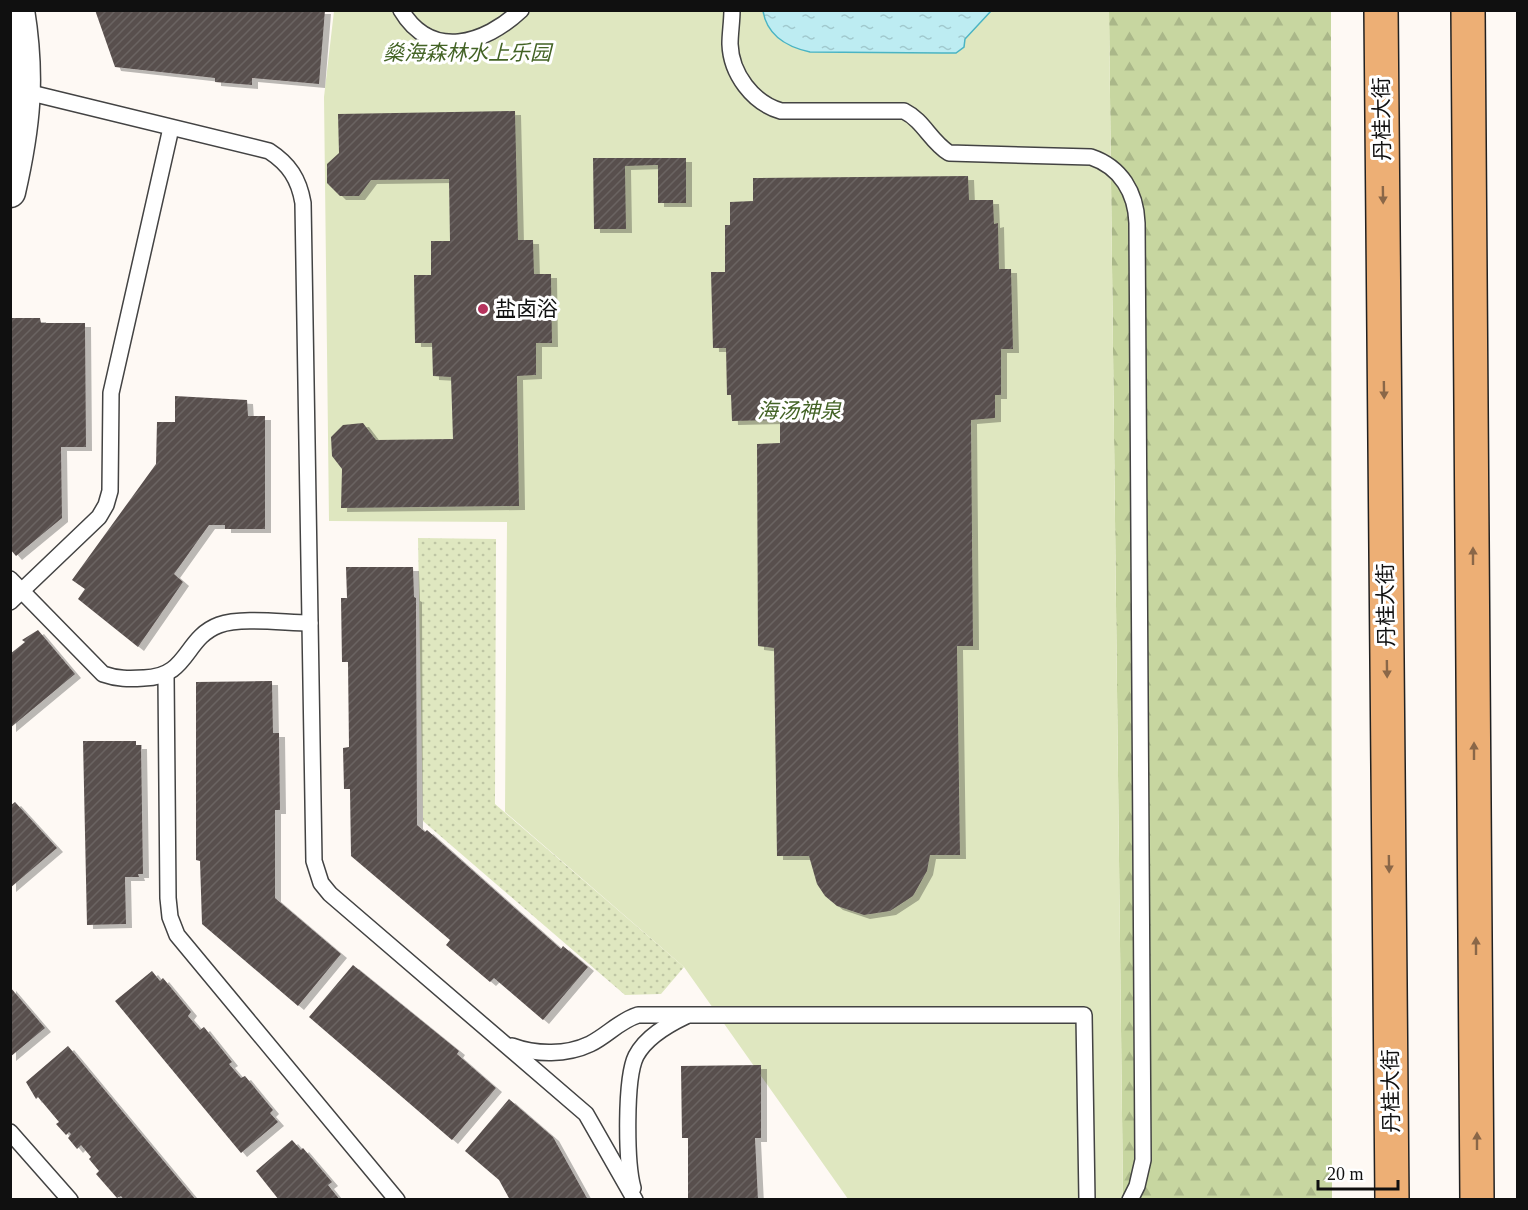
<svg xmlns="http://www.w3.org/2000/svg" width="1528" height="1210" font-family="'Times New Roman','Noto Sans SC',serif">
	<defs>
		<pattern id="grass-dots" width="8" height="8" patternUnits="userSpaceOnUse" patternTransform="scale(1.5)"><rect width="8" height="8" fill="#dfe7c0"/><path d="M2 2h.1M6 6h.1" fill="none" stroke="#bec5a4" stroke-width="1.8" stroke-linecap="round"/></pattern>
		<pattern id="forest-firs" width="22" height="20" patternUnits="userSpaceOnUse" patternTransform="scale(1.5)"><rect width="22" height="20" fill="#c7d6a0"/><path d="M5 1l3.5 6h-7zM16 11l3.5 6h-7z" fill="#aab789"/></pattern>
		<pattern id="water-ripples" width="26" height="14" patternUnits="userSpaceOnUse" patternTransform="scale(1.5)"><rect width="26" height="14" fill="#bdecf2"/><path d="M2 4q2-2 4 0t4 0M15 11q2-2 4 0t4 0" fill="none" stroke="#a1c9ce"/></pattern>
		<pattern id="building-hatch" width="6" height="6" patternUnits="userSpaceOnUse" patternTransform="scale(1.5)"><rect width="6" height="6" fill="#584f4d"/><path d="M-1 1l2-2M0 6l6-6M5 7l2-2" fill="none" stroke="#6b6462"/></pattern>
		<filter id="shadow"><feDropShadow dx="6" dy="4" stdDeviation="0" flood-color="#0004"/></filter>
	</defs>
	<rect width="100%" height="100%" fill="#fef9f4"/>
	<!-- grass -->
	<polygon fill="url(#grass-dots)" points="418,538 496,539 495,804 684,967 661,994 625,995 423,821"/>
	<!-- forest -->
	<polygon fill="url(#forest-firs)" points="1109,11 1331,11 1332,1199 1123,1199"/>
	<!-- park -->
	<polygon fill="#dfe7c0" points="334,11 1109,11 1123,1199 848,1199 684,967 505,812 507,522 329,521 324,97"/>
	<!-- water -->
	<path fill="url(#water-ripples)" stroke="#4ab4c3" stroke-width="1.5" d="M763,11V10L991,11L965,39L964,47L956,53H942L810,52C787,47 767,35 763,11Z"/>
	<!-- building -->
	<g fill="url(#building-hatch)" filter="url(#shadow)">
		<polygon points="95,10 325,10 319,84 252,78 252,85 215,82 215,78 115,67"/>
		<polygon points="515,111 518,240 533,240 534,274 551,274 552,343 536,343 536,375 517,376 519,506 341,508 342,469 332,456 331,437 343,425 363,423 376,440 453,439 451,377 433,376 432,343 415,343 414,275 431,275 431,241 450,241 449,179 371,180 359,196 340,196 327,183 327,164 339,153 338,114"/>
		<polygon points="593,158 686,158 686,203 658,203 658,165 625,166 626,229 594,229"/>
		<polygon points="968,176 969,200 993,200 994,224 998,223 999,269 1011,269 1013,349 1001,349 1001,395 995,395 995,418 971,420 973,646 957,646 960,855 930,855 927,871 913,896 890,911 864,915 837,906 825,896 817,884 809,856 777,856 774,648 758,646 757,444 780,443 780,420 732,421 731,395 727,395 726,348 713,348 711,272 725,272 725,225 730,225 730,202 753,201 753,178"/>
		<polygon points="10,318 40,318 41,323 85,323 86,447 61,447 62,518 16,556 10,549"/>
		<polygon points="175,396 247,400 248,416 265,416 265,529 225,529 225,525 209,525 174,574 183,582 138,647 78,599 85,589 72,580 156,464 157,422 175,422"/>
		<polygon points="346,567 413,567 414,597 416,598 417,825 425,832 427,830 561,949 563,946 588,967 543,1020 494,978 490,982 446,945 450,940 351,856 350,789 344,789 343,748 349,747 348,662 342,662 341,598 347,598"/>
		<polygon points="38,630 75,674 10,728 10,654 25,642 22,640"/>
		<polygon points="272,681 273,733 279,733 280,810 275,810 275,898 341,954 298,1006 202,924 200,861 196,860 196,682"/>
		<polygon points="83,741 136,741 136,745 141,745 143,874 138,874 139,877 125,877 126,924 87,925"/>
		<polygon points="15,802 57,848 10,888 10,806"/>
		<polygon points="353,965 459,1051 457,1054 496,1088 452,1140 309,1017"/>
		<polygon points="152,971 160,981 163,978 191,1012 188,1016 200,1030 204,1027 232,1062 229,1064 241,1078 245,1076 273,1110 270,1113 278,1122 241,1153 115,1001"/>
		<polygon points="10,987 45,1028 10,1057"/>
		<polygon points="68,1046 196,1200 124,1200 121,1196 117,1198 96,1174 99,1171 89,1159 91,1157 81,1145 77,1149 68,1138 71,1134 69,1132 66,1135 56,1124 59,1122 38,1097 36,1099 26,1082"/>
		<polygon points="761,1065 761,1138 755,1138 758,1200 688,1200 688,1138 682,1138 681,1066"/>
		<polygon points="509,1099 553,1137 588,1200 510,1200 499,1180 465,1151"/>
		<polygon points="292,1140 301,1150 303,1148 332,1182 328,1185 340,1200 279,1200 256,1171"/>
	</g>
	<g fill="none" stroke-linecap="round" stroke-linejoin="round">
		<defs>
			<g id="service">
				<path d="M401,10C431,61 485,44 521,10"/>
				<path d="M732,10C732,22 730,33 730,44C731,74 753,103 781,111H904C924,121 930,141 949,153L1091,157C1121,167 1136,193 1137,223L1143,1160L1137,1186L1130,1200"/>
				<path d="M27,92L269,151C289,164 299,179 303,203L314,861L321,883L330,894L586,1114L635,1200"/>
				<path d="M10,579L103,674C117,679 129,679 144,678C189,677 184,638 219,625C242,617 285,623 310,623"/>
				<polyline points="10,602 99,517 106,505 110,491 111,393 171,128"/>
				<polyline points="166,675 168,898 170,917 177,935 397,1200"/>
				<path d="M512,1046C536,1055 567,1055 590,1044C608,1035 619,1021 638,1015H1084L1087,1200"/>
				<polyline points="10,1132 70,1200"/>
				<path d="M633,1188C626,1163 625,1078 636,1056C646,1037 667,1025 686,1016"/>
			</g>
			<path id="minor" d="M10,192C25,126 30,78 19,10"/>
			<g id="primary">
				<polyline points="1381,10 1392,1200"/>
				<polyline points="1468,10 1477,1200"/>
			</g>
		</defs>
		<!-- service casing -->
		<use href="#service" stroke="#434343" stroke-width="18"/>
		<!-- minor casing -->
		<use href="#minor" stroke="#434343" stroke-width="33"/>
		<!-- primary casing -->
		<use href="#primary" stroke="#212121" stroke-width="36"/>
		<!-- service -->
		<use href="#service" stroke="#fff" stroke-width="15"/>
		<!-- minor -->
		<use href="#minor" stroke="#fff" stroke-width="30"/>
		<!-- primary -->
		<use href="#primary" stroke="#edaf75" stroke-width="33"/>
	</g>
	<!-- one-way arrows -->
	<defs><path id="oneway-solid" d="M-6-.8H1V-3.2L6.5 0L1 3.2V.8H-6Z" transform="scale(1.5)"/></defs>
	<g fill="#8a6748">
		<use href="#oneway-solid" transform="translate(1383 195) rotate(89)"/>
		<use href="#oneway-solid" transform="translate(1384 390) rotate(89)"/>
		<use href="#oneway-solid" transform="translate(1473 556) rotate(-90)"/>
		<use href="#oneway-solid" transform="translate(1387 669) rotate(89)"/>
		<use href="#oneway-solid" transform="translate(1474 751) rotate(-90)"/>
		<use href="#oneway-solid" transform="translate(1389 864) rotate(89)"/>
		<use href="#oneway-solid" transform="translate(1476 946) rotate(-90)"/>
		<use href="#oneway-solid" transform="translate(1477 1141) rotate(-90)"/>
	</g>
	<!-- markers -->
	<circle fill="#b5335d" stroke="#fff" stroke-width="2" cx="483" cy="309" r="6"/>
	<g text-anchor="middle" dominant-baseline="central" stroke-width="6" stroke-linejoin="round" paint-order="stroke">
		<!-- park labels -->
		<g font-size="21" font-style="italic" fill="#436325" stroke="#fff">
			<text x="467" y="53">燊海森林水上乐园</text>
			<text x="799" y="411">海汤神泉</text>
		</g>
		<!-- street labels -->
		<g font-size="21" fill="#101010" stroke="#fff">
			<text transform="translate(1382 119) rotate(-91)">丹桂大街</text>
			<text transform="translate(1386 605) rotate(-91)">丹桂大街</text>
			<text transform="translate(1391 1091) rotate(-91)">丹桂大街</text>
		</g>
		<!-- poi labels -->
		<g font-size="21" fill="#101010" stroke="#fff" text-anchor="start">
			<text x="495" y="309">盐卤浴</text>
		</g>
	</g>
	<!-- border -->
	<rect width="1528" height="1210" fill="none" stroke="#101010" stroke-width="24"/>
	<!-- scale -->
	<path d="M1318 1180v9h80v-9" fill="none" stroke="#101010" stroke-width="3"/>
	<text x="1327" y="1180" font-size="18" fill="#101010" stroke="#ffffff" stroke-width="4.5" paint-order="stroke">20 m</text>
</svg>
